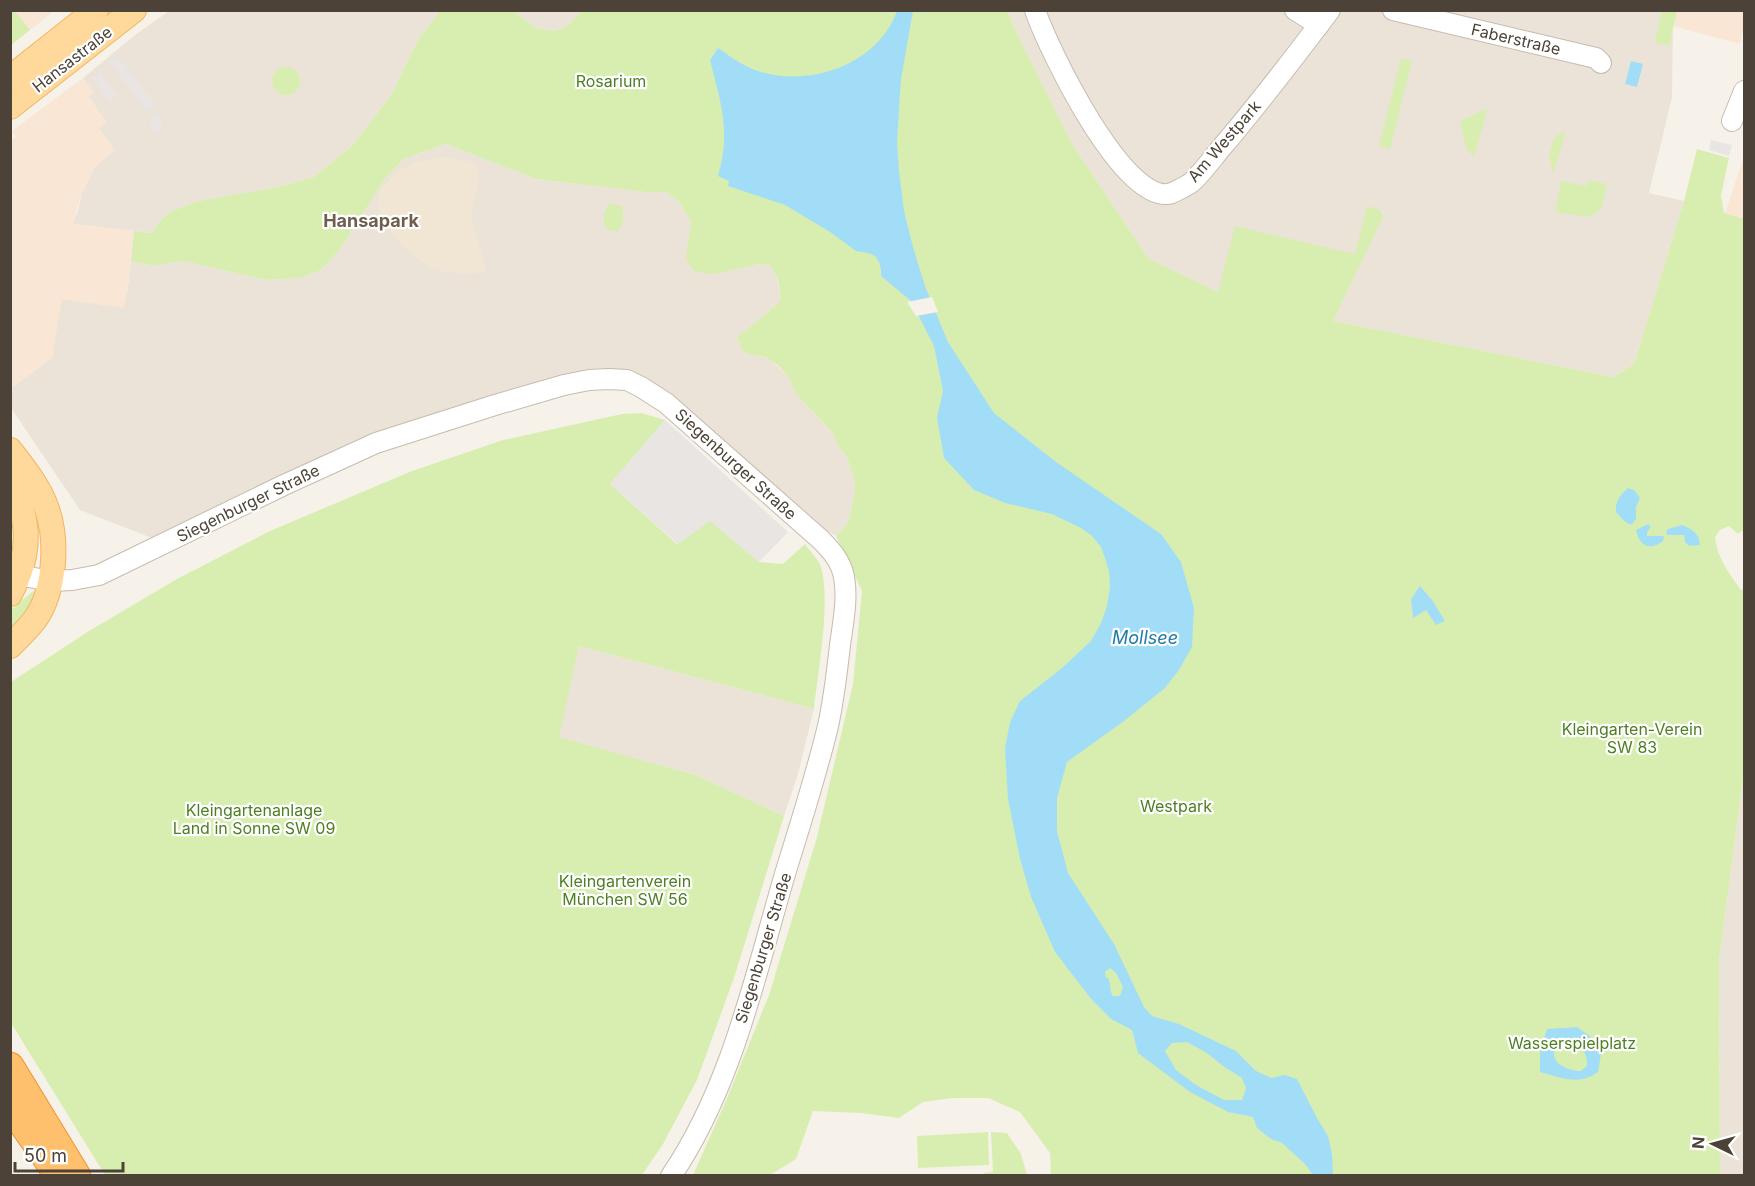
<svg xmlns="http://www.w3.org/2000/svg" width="1755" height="1186" font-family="Inter,sans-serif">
	<rect width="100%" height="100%" fill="#f6f2ea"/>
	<!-- residential -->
	<g fill="#ebe3d8">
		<polygon points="169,11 440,11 419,38 391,95 352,146 314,177 277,187 199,201 169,212 155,227 154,233 72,224 78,210 82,193 94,168 99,128 106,122 88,96 93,92 83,78 135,35"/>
		<polygon points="514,11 583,11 566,27 552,31 536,28"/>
		<polygon points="1008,11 1677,11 1673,26 1672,97 1649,193 1684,201 1634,364 1613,377 1333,321 1218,293 1149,259 1071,142 1015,29"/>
		<polygon points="446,144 536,179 645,192 667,192 680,203 687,213 691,222 690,234 744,266 759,264 770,265 775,271 780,292 780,301 765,315 737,338 743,352 752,355 765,357 778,366 789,378 795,393 833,433 838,447 847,457 855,482 854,495 848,523 836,536 824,529 679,402 636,374 600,368 571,375 420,418 363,440 157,540 80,510 11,408 10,389 52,358 61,299 127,294 131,261 152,266 183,261 266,280 300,278 321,270 341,248 384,180 403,159"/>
		<polygon points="579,646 814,709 798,774 784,816 696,775 558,737"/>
		<polygon points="1744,771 1744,1175 1720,1176 1719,961"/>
	</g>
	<!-- commercial -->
	<g fill="#f9e6d4">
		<polygon points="11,11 54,11 11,45"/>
		<polygon points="1677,11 1744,11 1744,24 1740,44 1673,26"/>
		<polygon points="83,78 94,92 88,97 106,122 99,128 115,150 94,168 82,193 72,224 134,231 127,294 123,308 62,299 52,358 11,389 10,141 16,137 12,131"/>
		<polygon points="1744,156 1744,219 1724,213 1727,208"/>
	</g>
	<!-- education -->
	<polygon fill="#f1e5d3" points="442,157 470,161 476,165 478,171 479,180 471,214 473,225 485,263 486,270 483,273 464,274 445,272 427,266 403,247 389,230 378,209 379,194 382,187 397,171 415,162"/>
	<!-- green -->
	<g fill="#d8eeb0">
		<polygon points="11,10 15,11 30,30 11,45"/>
		<path d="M583,10L1008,11L1015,29L1071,142L1149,259L1218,292L1235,226L1355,254L1367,206L1380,210L1383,217L1333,321L1613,377L1634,364L1684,201L1697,149L1729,158L1721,195L1724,213L1744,219V529L1738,534L1729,526L1720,530L1715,537C1717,558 1729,573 1741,590L1744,589V771L1719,961L1720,1175H1051L1050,1153L1020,1112L988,1098H953L923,1102L899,1118L861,1113L813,1111L796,1159L770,1175H693L728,1096L769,995L817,837L853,684L862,591L836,536L848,523L854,495L855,482L847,457L838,447L833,433L795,393L789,378L779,366L765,357L752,355L743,352L737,337L765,315L780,301C781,289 778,275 770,265L759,264L719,273L705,274L693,270L686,259L691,222L680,203L667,192H645L536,179L446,144L403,159L384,180L341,248L321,270L300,278L266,280L183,261L152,266L131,261L134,231L154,233L155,227L169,212L199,201L277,187L314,177L352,146L391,95L419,38L440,11H514L536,28L552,31L566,27Z"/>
		<polygon points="1662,11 1677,11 1669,46 1655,42"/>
		<polygon points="1401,58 1412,61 1390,149 1379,146"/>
		<circle cx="286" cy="81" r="14"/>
		<polygon points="1488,108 1474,157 1466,148 1460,121"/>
		<polygon points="1566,132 1553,174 1549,154 1555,136"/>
		<polygon points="1588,180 1607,184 1602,208 1590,217 1555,212 1561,181 1587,186"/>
		<path d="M610,203L622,206C624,217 625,222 618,231L607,230C601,219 603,211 610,203Z"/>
		<path d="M641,413L665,420L610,484L677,544L710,520L759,562L783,564L805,544C810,551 818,559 821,567C831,603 818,671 814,709L579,646L559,737L696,775L784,816L735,975L697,1080L663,1144L642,1175H105L11,1023V682L89,631L177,579L270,531L412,471L503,440L622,414Z"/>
		<polygon points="33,591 37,594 24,615 11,629 11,610"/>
		<polygon points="988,1132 989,1165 918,1168 917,1136"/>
		<polygon points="991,1132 1007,1133 1021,1154 1027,1175 984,1175 984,1173 993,1172"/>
	</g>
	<!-- parking -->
	<g fill="#e8e5e2">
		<polygon points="118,56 155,104 147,111 109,62"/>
		<polygon points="100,72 117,95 110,101 92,78"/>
		<polygon points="160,113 162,119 161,133 151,131 151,117"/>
		<polygon points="1711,140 1732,145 1729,156 1709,150"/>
		<polygon points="665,420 788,532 759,562 710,521 678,544 610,484"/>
	</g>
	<!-- water -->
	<g fill="#a2ddf8" fill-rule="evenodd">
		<path d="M897,11H913L901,79L897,142L899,171L904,211L913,247L925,286L948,342L994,413L1056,462L1161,534L1181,562L1194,608L1192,647L1179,670L1165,688L1124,721L1067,762L1057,798V831L1068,873L1114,944L1144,1007L1152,1016L1179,1024L1236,1051L1256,1071L1271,1078L1285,1075L1297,1079L1317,1118L1328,1136L1332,1154L1333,1175H1313L1305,1164L1282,1143L1271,1139L1257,1128L1253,1117L1228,1112L1190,1092L1138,1053L1132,1030L1111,1019L1092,1000L1055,952L1031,897L1020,859L1008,799L1005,748L1010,722L1020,701L1062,668L1091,641L1101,623L1107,606L1110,587L1109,571L1105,558L1101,547L1092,536L1081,528L1052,514L1005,503L974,490L944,458L937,418L943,391L934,346L911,301L881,276V269L879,262L875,256L868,253L856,251L830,232L785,205L728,186L729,181L718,176C731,131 721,104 710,60L718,48C731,57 743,66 758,71C811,88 878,64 897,11ZM1110,968L1116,973L1123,987L1120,996H1113L1111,992L1109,979L1106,977L1105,972ZM1187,1042L1207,1053L1223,1066L1242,1078L1246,1088L1242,1100H1224L1196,1085L1176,1070L1165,1051L1172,1043Z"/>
		<polygon points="1631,61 1643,64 1637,87 1625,84"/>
		<path d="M1628,488L1634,490L1640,498L1636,507V519L1631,525L1624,521L1616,512C1615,502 1620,495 1628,488Z"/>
		<path d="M1648,524L1651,527L1647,532V536H1664L1663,541C1649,552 1639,545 1636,530Z"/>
		<path d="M1682,525C1693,530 1699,533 1700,545L1689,546L1685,542L1684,535H1667L1666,532L1668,529Z"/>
		<polygon points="1420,586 1432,600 1445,621 1436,625 1426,610 1413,618 1411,599"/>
		<path d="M1577,1027L1591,1037L1601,1054L1598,1072C1579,1086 1562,1078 1540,1072V1050L1547,1029ZM1564,1043C1578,1046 1588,1049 1587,1066L1581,1071C1567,1071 1545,1061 1558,1044Z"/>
	</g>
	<!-- pier -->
	<polygon fill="#f6f2ea" points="932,297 938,312 916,316 907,302"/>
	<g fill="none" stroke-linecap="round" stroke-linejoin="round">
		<defs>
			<g id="minor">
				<path d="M1035,10C1047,46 1125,209 1172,193C1178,190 1187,186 1192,182C1205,170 1216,153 1228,140C1263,98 1297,54 1330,10"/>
				<polyline points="1295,10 1319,25"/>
				<polyline points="1393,10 1596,58 1601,63"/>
				<polyline points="1732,121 1744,91"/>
				<path d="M19,575L50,581L72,580L99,575L284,485L376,443L495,405L564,385L589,380L609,379L627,380L641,387L666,403L820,539C831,550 841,561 844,577C848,599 843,623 840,645C837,672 834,699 828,726C816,776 800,825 785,874C755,976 732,1086 671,1176"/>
			</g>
			<g id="major">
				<polyline points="10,78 96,10"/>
				<polyline points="10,107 134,10"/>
				<path d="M10,450C24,468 40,488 47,509C58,541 55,590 36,618C29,628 19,637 10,646"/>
				<path d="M10,478C30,519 32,553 10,594"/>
			</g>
			<g id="highway">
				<polyline points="10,1066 77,1176"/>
				<polyline points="10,1106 56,1172"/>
			</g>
		</defs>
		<!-- minor casing -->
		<use href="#minor" stroke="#c6bbae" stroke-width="22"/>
		<!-- major casing -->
		<use href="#major" stroke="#f0b65f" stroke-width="26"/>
		<!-- highway casing -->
		<use href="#highway" stroke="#ed942e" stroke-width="29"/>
		<!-- minor -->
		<use href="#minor" stroke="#fff" stroke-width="20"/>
		<!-- major -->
		<use href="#major" stroke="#ffd99b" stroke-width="24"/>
		<!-- highway -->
		<use href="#highway" stroke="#ffc06d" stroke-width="27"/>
	</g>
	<g text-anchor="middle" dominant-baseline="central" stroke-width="4.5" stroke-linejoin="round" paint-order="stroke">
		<!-- street labels -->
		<g font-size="16" fill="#4c4237" stroke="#fff">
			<text transform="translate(1516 39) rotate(13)">Faberstraße</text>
			<text transform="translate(72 59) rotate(-38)">Hansastraße</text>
			<text transform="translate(1224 141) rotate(-49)">Am Westpark</text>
			<text transform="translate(736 464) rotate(42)">Siegenburger Straße</text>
			<text transform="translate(248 503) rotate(-26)">Siegenburger Straße</text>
			<text transform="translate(763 948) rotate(-73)">Siegenburger Straße</text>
		</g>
		<!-- park labels -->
		<g font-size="16" fill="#4e7f22" stroke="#fff">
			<text x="611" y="81">Rosarium</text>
			<text x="1632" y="729">Kleingarten-Verein<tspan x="1632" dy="18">SW 83</tspan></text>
			<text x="1176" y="806">Westpark</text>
			<text x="254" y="810">Kleingartenanlage<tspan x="254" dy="18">Land in Sonne SW 09</tspan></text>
			<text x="625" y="881">Kleingartenverein<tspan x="625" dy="18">München SW 56</tspan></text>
			<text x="1572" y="1043">Wasserspielplatz</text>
		</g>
		<!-- neighbourhood labels -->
		<g font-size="18" font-weight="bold" fill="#6f5e4d" stroke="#fff">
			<text x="371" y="220">Hansapark</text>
		</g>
		<!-- water labels -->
		<g font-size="18" font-style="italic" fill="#217ca9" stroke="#fff">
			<text x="1145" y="637">Mollsee</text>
		</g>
	</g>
	<!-- border -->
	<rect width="1755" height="1186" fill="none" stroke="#4c4237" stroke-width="24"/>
	<!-- north arrow -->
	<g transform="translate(1713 1144) rotate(275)" stroke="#ffffff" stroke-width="4.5" paint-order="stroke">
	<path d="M0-4.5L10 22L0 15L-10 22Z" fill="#4c4237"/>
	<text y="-9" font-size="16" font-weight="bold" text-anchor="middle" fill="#4c4237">N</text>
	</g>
	<!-- scale -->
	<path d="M15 1162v9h108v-9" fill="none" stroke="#4c4237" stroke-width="3"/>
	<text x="24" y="1162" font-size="18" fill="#4c4237" stroke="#ffffff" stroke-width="4.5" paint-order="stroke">50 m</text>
</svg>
